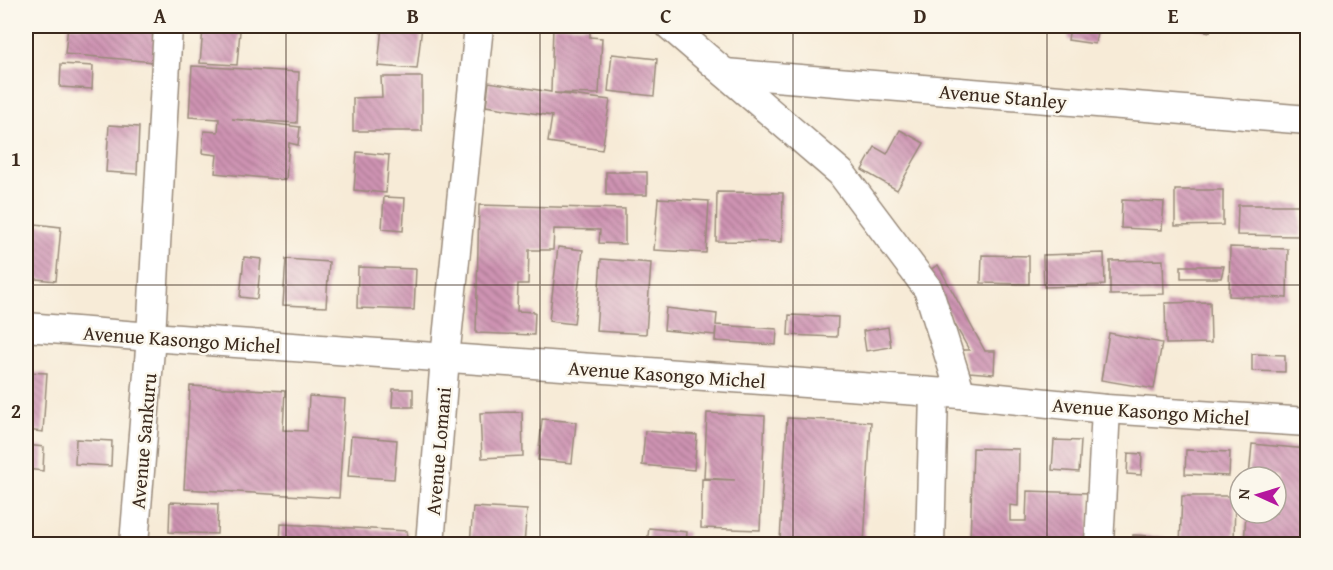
<svg xmlns="http://www.w3.org/2000/svg" width="1333" height="570" font-family="'Gentium Book Plus',serif">
	<defs>
		<pattern id="building-back-hatch" width="6" height="6" patternUnits="userSpaceOnUse" patternTransform="scale(1.5)"><rect width="6" height="6" fill="#ce93b2"/><path d="M-1 5l2 2M0 0l6 6M5-1l2 2" fill="none" stroke="#a87890"/></pattern>
	</defs>
	<rect width="100%" height="100%" fill="#fbf7ec"/>
	<filter id="ink" filterUnits="userSpaceOnUse"><feTurbulence type="fractalNoise" baseFrequency=".0167" numOctaves="2"/><feDisplacementMap in="SourceGraphic" scale="12" xChannelSelector="R" yChannelSelector="G"/><feConvolveMatrix kernelMatrix="1 2 1 2 8 2 1 2 1" color-interpolation-filters="sRGB"/></filter>
	<filter id="wash" filterUnits="userSpaceOnUse"><feTurbulence type="fractalNoise" baseFrequency=".008" numOctaves="4" result="noise"/><feDisplacementMap in="SourceGraphic" scale="24" xChannelSelector="R" yChannelSelector="G"/><feGaussianBlur stdDeviation="1.35" result="paint"/><feColorMatrix in="noise" values="0 0 0 0 0 0 0 0 0 0 0 0 0 0 0 0 0 1.4 0 .05"/><feComposite in="paint" operator="in"/></filter>
	<g filter="url(#wash)">
		<rect width="100%" height="100%" fill="#f7ebd7"/>
		<g id="blocks">
			<!-- building -->
			<g fill="url(#building-back-hatch)">
				<polygon points="68,26 157,26 154,62 65,54"/>
				<polygon points="382,26 422,26 417,69 378,66"/>
				<polygon points="553,26 590,26 590,37 602,38 599,94 554,93 610,100 602,150 548,142 552,116 486,106 489,82 551,92"/>
				<polygon points="1070,26 1098,26 1095,44 1068,40"/>
				<polygon points="1186,26 1211,26 1210,32"/>
				<polygon points="203,29 240,31 237,65 200,63"/>
				<polygon points="612,54 657,59 654,96 608,91"/>
				<polygon points="61,64 93,66 92,89 60,87"/>
				<polygon points="192,66 299,72 297,123 232,119 300,127 298,145 289,143 286,180 215,173 217,155 202,153 204,131 218,132 219,119 189,117"/>
				<polygon points="381,77 422,77 422,131 353,131 353,98 382,97"/>
				<polygon points="109,125 139,127 137,174 106,172"/>
				<polygon points="900,130 924,143 897,190 862,170 875,147 887,154"/>
				<polygon points="357,152 389,155 386,193 354,190"/>
				<rect x="606" y="172" width="41" height="23"/>
				<polygon points="1175,190 1223,190 1223,225 1175,226"/>
				<polygon points="717,192 783,193 782,242 716,241"/>
				<polygon points="384,197 405,198 403,231 382,229"/>
				<polygon points="658,198 709,201 706,253 654,250"/>
				<polygon points="1122,200 1164,202 1162,230 1121,228"/>
				<polygon points="479,205 625,209 625,244 599,243 600,230 554,229 553,250 529,250 528,284 518,284 517,311 535,312 534,335 476,333"/>
				<polygon points="1238,205 1301,205 1301,236 1237,235"/>
				<polygon points="26,223 61,227 56,281 26,278"/>
				<polygon points="558,247 583,250 574,324 549,321"/>
				<polygon points="1230,247 1288,249 1287,298 1229,296"/>
				<polygon points="1104,253 1105,285 1044,287 1043,255"/>
				<polygon points="982,255 1029,256 1029,284 981,283"/>
				<polygon points="244,257 261,259 257,299 240,297"/>
				<polygon points="286,259 329,262 326,307 283,305"/>
				<polygon points="601,259 651,263 646,334 596,331"/>
				<polygon points="1163,260 1164,294 1110,295 1110,261"/>
				<polygon points="938,265 985,351 995,351 994,374 969,372 962,350 969,350 926,272"/>
				<polygon points="1181,266 1224,266 1221,278 1181,278"/>
				<polygon points="358,267 416,269 414,310 357,308"/>
				<polygon points="1210,302 1211,343 1166,344 1165,303"/>
				<polygon points="666,308 717,314 716,325 777,329 776,345 715,341 716,327 715,335 664,330"/>
				<polygon points="789,315 838,317 837,337 788,335"/>
				<polygon points="888,327 891,347 866,351 863,331"/>
				<polygon points="1109,333 1162,343 1154,389 1101,380"/>
				<polygon points="1252,354 1285,355 1285,372 1252,371"/>
				<polygon points="26,372 47,373 43,432 26,430"/>
				<polygon points="190,386 285,391 283,430 307,431 309,396 345,399 339,498 184,489"/>
				<polygon points="393,389 413,389 413,407 392,407"/>
				<polygon points="522,412 523,456 482,458 480,413"/>
				<polygon points="707,413 765,416 760,530 701,528 702,479 735,480 704,478"/>
				<polygon points="787,418 871,422 864,544 780,541"/>
				<polygon points="542,419 576,422 572,463 538,460"/>
				<polygon points="645,431 697,435 694,470 642,465"/>
				<polygon points="351,436 397,440 394,479 348,476"/>
				<polygon points="76,439 112,441 111,466 75,464"/>
				<polygon points="1054,440 1081,441 1079,472 1052,470"/>
				<polygon points="1252,444 1308,449 1308,544 1244,544 1246,513 1276,513 1276,477 1249,477"/>
				<polygon points="26,445 44,447 43,471 26,469"/>
				<polygon points="973,448 1019,449 1018,506 1010,505 1010,521 1026,521 1027,491 1090,493 1088,544 1029,544 1029,541 1013,540 1013,544 970,544"/>
				<polygon points="1186,450 1230,452 1229,476 1185,474"/>
				<polygon points="1128,453 1142,454 1141,475 1127,474"/>
				<polygon points="1182,496 1235,496 1234,544 1180,544"/>
				<polygon points="170,502 218,504 217,534 169,532"/>
				<polygon points="473,507 527,510 524,544 470,544"/>
				<polygon points="281,524 407,531 406,544 280,544"/>
				<polygon points="649,528 687,532 686,544 647,544"/>
				<polygon points="1133,535 1165,537 1165,544 1132,544"/>
			</g>
		</g>
	</g>
	<g filter="url(#ink)">
		<use href="#blocks" fill-opacity="0" stroke="#998a7a" stroke-width="1.5"/>
		<g fill="none" stroke-linecap="round" stroke-linejoin="round">
			<defs>
				<g id="minor">
					<polyline points="670,26 841,173 928,289 961,394"/>
					<polyline points="725,73 1308,120"/>
					<polyline points="26,327 151,337 961,394 1106,409 1308,422"/>
					<polyline points="134,544 151,337 168,26"/>
					<polyline points="430,544 445,358 479,26"/>
					<polyline points="930,544 934,393"/>
					<polyline points="1099,544 1106,409"/>
				</g>
			</defs>
			<!-- minor casing -->
			<use href="#minor" stroke="#998a7a" stroke-width="31"/>
			<!-- minor -->
			<use href="#minor" stroke="#fff" stroke-width="28"/>
		</g>
	</g>
	<!-- grid -->
	<path fill="none" stroke="#3b2a1e" stroke-width="1.5" stroke-opacity="0.55" d="M286,26V544M540,26V544M793,26V544M1047,26V544M26,285H1308"/>
	<g text-anchor="middle" dominant-baseline="central" stroke-width="5" stroke-linejoin="round" paint-order="stroke">
		<!-- street labels -->
		<g font-size="20" fill="#3b2a1e" stroke="#fbf7ec">
			<text transform="translate(1003 96) rotate(5)">Avenue Stanley</text>
			<text transform="translate(182 339) rotate(4)">Avenue Kasongo Michel</text>
			<text transform="translate(667 374) rotate(4)">Avenue Kasongo Michel</text>
			<text transform="translate(1151 411) rotate(4)">Avenue Kasongo Michel</text>
			<text transform="translate(143 441) rotate(-85)">Avenue Sankuru</text>
			<text transform="translate(438 451) rotate(-85)">Avenue Lomani</text>
		</g>
	</g>
	<!-- margin -->
	<rect width="1333" height="570" fill="none" stroke="#fbf7ec" stroke-width="66"/>
	<!-- north arrow -->
	<g transform="translate(1258 495) rotate(274)"><circle r="28" fill="#fbf7ec" stroke="#aea59a" stroke-width="1.5"/>
	<path d="M0-4.5L10 22L0 15L-10 22Z" fill="#b5179e"/>
	<text y="-9" font-size="16" font-weight="bold" text-anchor="middle" fill="#3b2a1e">N</text>
	</g>
	<rect x="33" y="33" width="1267" height="504" fill="none" stroke="#3b2a1e" stroke-width="2"/>
	<g font-size="20" text-anchor="middle" font-weight="bold" fill="#3b2a1e">
		<text x="160" y="23">A</text>
		<text x="413" y="23">B</text>
		<text x="666" y="23">C</text>
		<text x="920" y="23">D</text>
		<text x="1173" y="23">E</text>
		<text x="16" y="166">1</text>
		<text x="16" y="418">2</text>
	</g>
</svg>
